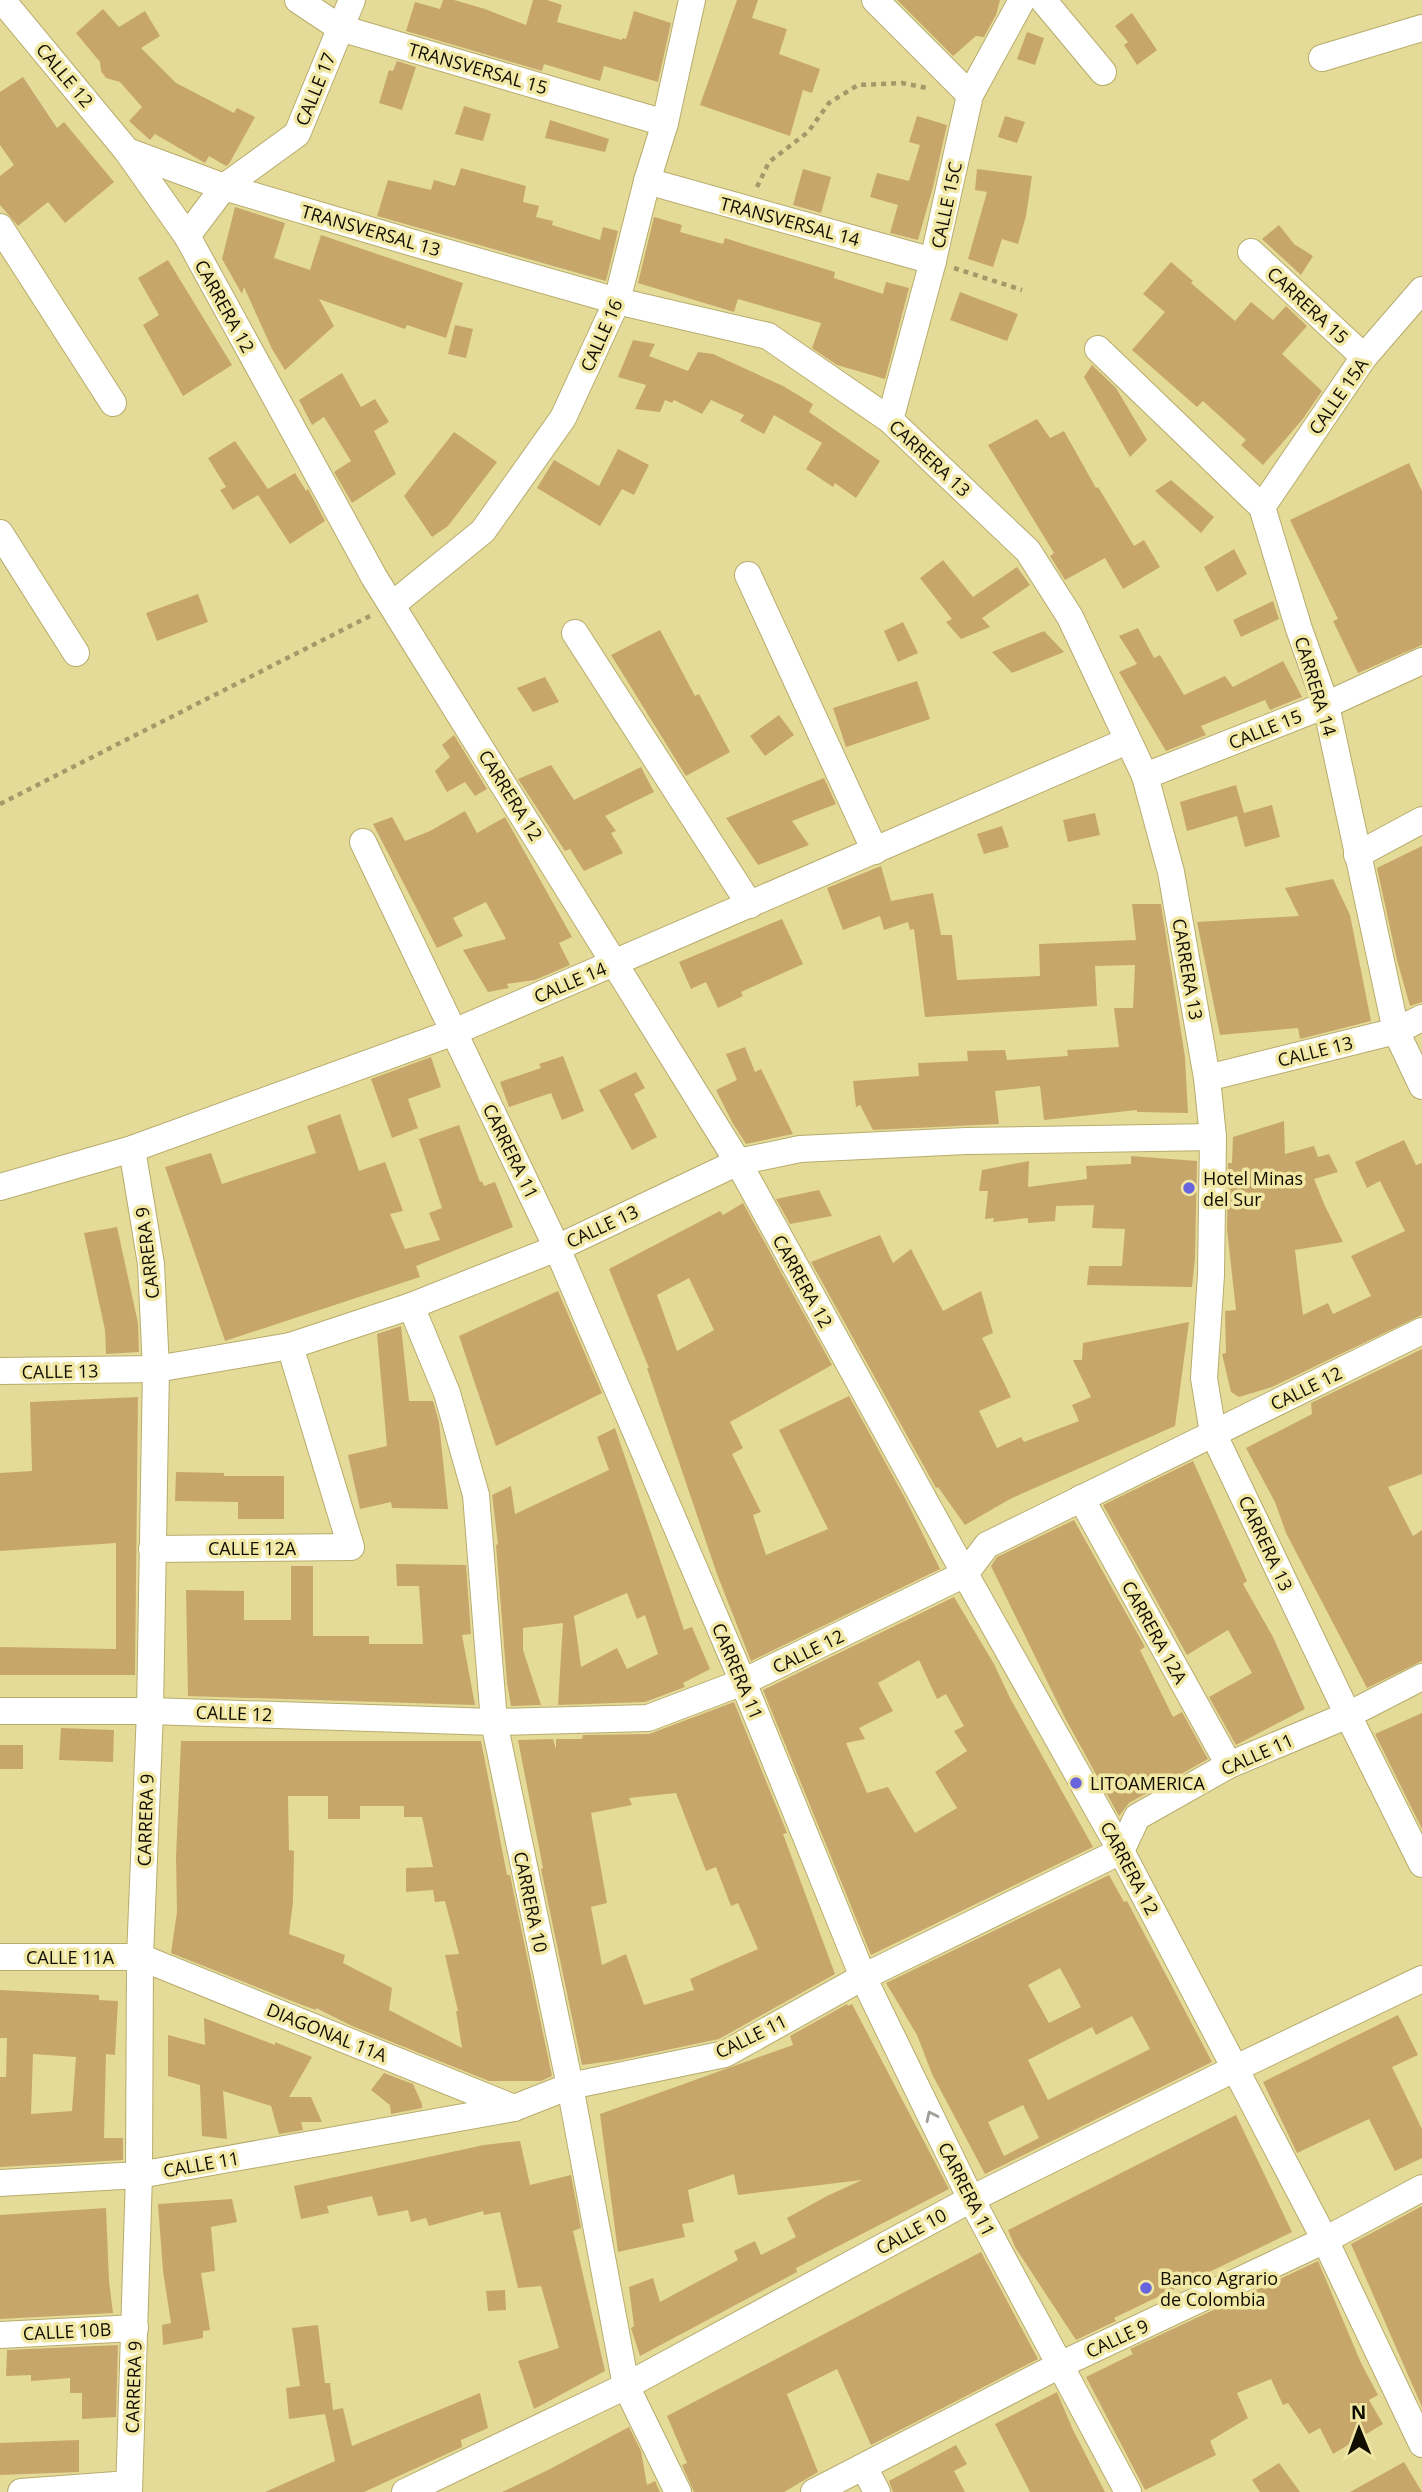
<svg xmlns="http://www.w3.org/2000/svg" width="1422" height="2492" font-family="'Open Sans',sans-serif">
	<rect width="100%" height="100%" fill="#e5db99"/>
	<!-- building -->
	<g fill="#c7a66c" fill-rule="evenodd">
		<polygon points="443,0 454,0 485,9 526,25 533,0 547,0 562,5 557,22 622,40 622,38 626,39 634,11 671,23 658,82 604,66 600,81 544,64 542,71 406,31 415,2 440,9"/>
		<polygon points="737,0 758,0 752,18 787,29 779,54 820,69 812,93 803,90 790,136 700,105"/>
		<polygon points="897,0 1000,0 996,15 984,37 976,36 953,56"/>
		<polygon points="103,9 119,27 145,11 160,36 141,48 176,83 234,113 237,108 255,117 229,164 226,166 209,156 205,163 155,134 150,140 129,121 142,107 120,82 106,78 101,71 100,62 76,33"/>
		<polygon points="1132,13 1157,50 1137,65 1124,45 1128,42 1115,26"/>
		<polygon points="1027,32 1044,38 1035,65 1017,59"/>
		<polygon points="397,61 416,67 402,110 379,103 389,70 393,71"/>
		<polygon points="23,77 57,128 64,122 114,182 65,223 48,202 18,226 0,205 0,176 14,165 0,145 0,92"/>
		<polygon points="464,106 491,114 483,141 455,134"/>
		<polygon points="917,116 947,125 933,187 918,240 890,233 898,205 870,197 877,173 909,181 920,145 909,142"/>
		<polygon points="1005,116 1025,122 1017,143 998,137"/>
		<polygon points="550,120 609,139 605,152 545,138"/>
		<polygon points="461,168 526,186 523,202 539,206 536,217 553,221 552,225 600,240 603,227 618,231 606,281 377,216 388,180 431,190 434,180 455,186"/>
		<polygon points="803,169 831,177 821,213 793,205"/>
		<polygon points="977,169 1032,176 1026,216 1018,244 1002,239 993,267 968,259 987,192 975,190"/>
		<polygon points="235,207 285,223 274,258 310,270 321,235 463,283 446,338 407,325 405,329 319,299 334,326 285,370 272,349 244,287 242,294 222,259"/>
		<polygon points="654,217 682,225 680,232 723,244 725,238 753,247 835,272 834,278 883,294 886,282 909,288 885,379 837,365 812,348 821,323 738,299 734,312 638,283"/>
		<polygon points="1279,225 1294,244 1313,256 1301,275 1262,239"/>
		<polygon points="168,260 232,365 183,396 143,325 159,315 138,278"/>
		<polygon points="1171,262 1193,281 1191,283 1235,321 1251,302 1273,320 1286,306 1307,326 1282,354 1322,391 1302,420 1263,465 1241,445 1246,440 1203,401 1197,407 1132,350 1165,312 1143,294"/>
		<polygon points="960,292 1018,314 1007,341 950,320"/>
		<polygon points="455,325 473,329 466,358 448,354"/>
		<polygon points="633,340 655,344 649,356 688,371 698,352 713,354 783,386 813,404 809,412 880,461 856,498 835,483 833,487 806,469 822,443 774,415 764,434 740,421 744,415 711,400 702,414 674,400 672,403 665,400 660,412 635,409 646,385 618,377"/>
		<polygon points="1092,365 1116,388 1147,440 1130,457 1084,377"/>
		<polygon points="342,373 361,407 375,399 389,422 374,431 396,474 352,503 334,472 351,461 324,417 312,425 299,400"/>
		<polygon points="1037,419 1050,438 1064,431 1096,488 1098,487 1134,546 1144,540 1160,567 1123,589 1105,558 1065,580 1050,556 1054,553 988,445"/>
		<polygon points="454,432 497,462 448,526 432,537 404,496"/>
		<polygon points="235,441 268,489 295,473 306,491 308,489 325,521 290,544 258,495 233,510 220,490 226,487 208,458"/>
		<polygon points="618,449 649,465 634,495 622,489 600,526 537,488 554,460 599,486"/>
		<polygon points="1409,463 1422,491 1422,645 1358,673 1333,621 1338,619 1290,520"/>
		<polygon points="1171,480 1214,517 1201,533 1155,491"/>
		<polygon points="1234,549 1247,574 1217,592 1204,567"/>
		<polygon points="943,560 973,597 1017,567 1030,585 982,618 990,627 961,639 946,622 952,619 920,578"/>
		<polygon points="198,594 208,622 157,641 146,613"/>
		<polygon points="1273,601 1279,619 1241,637 1233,620"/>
		<polygon points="903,622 918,653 898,662 884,631"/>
		<polygon points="1138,628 1154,658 1160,655 1184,695 1225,676 1233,687 1283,661 1302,697 1270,710 1265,700 1201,726 1206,735 1166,751 1119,672 1137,664 1119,636"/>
		<polygon points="660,630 695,696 699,694 730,752 686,776 611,655"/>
		<polygon points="1044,631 1064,652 1012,673 992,652"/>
		<polygon points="545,677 559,702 533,712 517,688"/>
		<polygon points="917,681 930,719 846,747 833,708"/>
		<polygon points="779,715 794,735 765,756 750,736"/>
		<polygon points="454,735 487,789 475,796 465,782 447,792 435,771 450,757 442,745"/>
		<polygon points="551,765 574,800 641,767 654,792 605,816 616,831 611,833 623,853 584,871 570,849 565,851 518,779"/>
		<polygon points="824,778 836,804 792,821 809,845 758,865 726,818"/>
		<polygon points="1236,785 1244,813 1272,805 1280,837 1245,847 1237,816 1187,831 1180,802"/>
		<polygon points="465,811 477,833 505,817 572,937 559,943 570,965 535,980 507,984 509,988 488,992 463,950 506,939 486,902 453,918 463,936 437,948 373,824 392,817 405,841 430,831"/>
		<polygon points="1095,813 1100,835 1068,842 1063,820"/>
		<polygon points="1002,826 1009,847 984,854 977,834"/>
		<polygon points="1422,846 1422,1002 1410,1006 1397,960 1377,868"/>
		<polygon points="881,866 891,901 933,893 941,935 952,935 957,980 1040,976 1039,944 1136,940 1132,904 1161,904 1185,1057 1188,1113 1137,1112 1137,1110 1044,1120 1040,1086 995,1091 999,1124 873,1130 860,1105 856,1107 853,1081 919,1076 918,1063 968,1061 967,1051 1005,1050 1007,1060 1068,1056 1067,1050 1119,1047 1114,1008 1133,1008 1135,965 1095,966 1097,1006 925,1017 914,929 910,930 908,922 884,930 880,916 843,930 827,888"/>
		<polygon points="1333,879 1350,915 1371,1021 1300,1039 1298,1028 1220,1035 1197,922 1299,916 1285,888"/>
		<polygon points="782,919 803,964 741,992 743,996 718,1008 706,982 691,989 679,962"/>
		<polygon points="745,1047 755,1072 761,1069 793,1134 746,1144 732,1122 716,1090 737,1080 726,1054"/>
		<polygon points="563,1056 584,1111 562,1120 551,1093 509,1107 500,1082 541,1068 539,1064"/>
		<polygon points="431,1057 441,1087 408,1099 418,1128 392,1138 371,1079"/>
		<polygon points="636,1072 645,1088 634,1094 657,1137 632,1150 599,1090"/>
		<polygon points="340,1114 359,1171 385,1162 403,1211 390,1214 405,1249 440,1240 429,1213 442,1208 419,1139 459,1125 480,1182 482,1181 484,1186 495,1182 513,1227 416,1266 420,1277 225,1341 165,1167 211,1153 222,1184 316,1153 307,1126"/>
		<polygon points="1284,1121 1285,1154 1314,1146 1318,1157 1329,1154 1338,1172 1314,1179 1325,1206 1343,1242 1295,1250 1303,1315 1328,1303 1333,1314 1371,1296 1351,1256 1405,1231 1380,1181 1367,1188 1355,1162 1404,1140 1416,1165 1422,1163 1422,1315 1272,1387 1239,1397 1231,1392 1222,1354 1226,1353 1225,1311 1236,1310 1227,1230 1228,1163 1232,1163 1233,1137"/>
		<polygon points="1131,1156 1197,1161 1195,1258 1192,1287 1087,1285 1089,1266 1122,1266 1125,1229 1092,1228 1094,1205 1056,1206 1055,1221 1028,1223 1028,1218 993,1222 994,1218 985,1219 988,1191 979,1191 982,1170 1029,1161 1028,1187 1087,1179 1086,1166 1131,1164"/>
		<polygon points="819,1190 832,1216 790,1224 776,1199"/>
		<path d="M743,1203L832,1365L730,1422L743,1448L732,1454L761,1512L753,1515L766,1555L828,1529L779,1430L849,1396L906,1500L940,1569L751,1661L717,1574L651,1380L647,1368H649L609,1269L720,1211L723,1215ZM689,1278L714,1330L677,1351L657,1295Z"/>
		<polygon points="117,1227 138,1323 139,1352 106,1354 105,1330 84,1233"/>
		<polygon points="880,1235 893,1263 911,1249 943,1311 981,1291 993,1333 982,1338 1011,1397 979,1411 997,1448 1021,1437 1024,1442 1079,1421 1072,1405 1091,1397 1073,1360 1082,1360 1083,1343 1189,1322 1175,1426 1010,1499 965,1525 938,1487 936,1488 811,1262"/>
		<polygon points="558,1291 602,1393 496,1446 459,1336"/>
		<polygon points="401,1326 409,1401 433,1401 439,1422 448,1509 392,1508 391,1502 360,1509 348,1455 387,1446 377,1334"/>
		<polygon points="1422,1349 1422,1474 1388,1487 1413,1536 1422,1530 1422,1661 1367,1688 1286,1533 1275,1502 1246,1448 1312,1414 1311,1403"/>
		<polygon points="138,1397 135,1675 0,1675 0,1647 116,1649 116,1543 0,1551 0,1473 32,1471 30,1402"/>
		<path d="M615,1428L684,1630L692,1627L710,1669L683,1683L685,1687L645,1702L558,1705L563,1623L523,1628V1650L541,1705L511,1706L507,1683L496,1545L498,1544L492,1495L511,1486L515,1514L609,1470L597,1437ZM627,1593L637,1619L645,1615L658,1654L627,1669L617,1648L581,1667L574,1616Z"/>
		<polygon points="1193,1461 1247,1581 1243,1584 1273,1637 1305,1709 1236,1745 1209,1697 1252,1673 1228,1630 1187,1655 1103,1505"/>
		<polygon points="176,1472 224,1473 224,1476 284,1476 284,1519 238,1519 238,1502 175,1501"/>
		<polygon points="1074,1520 1145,1647 1140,1650 1173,1717 1182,1712 1208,1759 1129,1803 1119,1816 1065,1718 991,1566 997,1557"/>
		<polygon points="396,1564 466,1565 471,1634 462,1635 475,1705 188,1696 186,1590 244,1591 244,1620 291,1620 291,1566 313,1566 313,1636 369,1636 369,1644 423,1644 419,1586 397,1586"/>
		<path d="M954,1597L994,1664L1010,1698L1093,1847L871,1955L763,1690ZM919,1660L937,1699L946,1694L964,1726L954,1731L967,1751L935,1772L957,1808L915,1833L888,1787L867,1793L846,1743L865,1739L859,1728L893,1711L878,1683Z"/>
		<path d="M734,1702L787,1833L783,1834L835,1974L719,2039L619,2060L582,2065L541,1869L543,1868L518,1740L553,1739L556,1749V1739H582L583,1735L649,1734ZM676,1793L706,1871L716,1867L731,1906L738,1903L758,1949L690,1979L694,1990L644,2005L626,1954L602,1965L591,1907L607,1903L591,1813L632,1805L629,1798Z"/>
		<polygon points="1422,1713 1422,1829 1375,1734"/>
		<polygon points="61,1728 114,1730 113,1762 59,1760"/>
		<path d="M181,1741H481L507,1875H510L552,2076L541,2081H489L352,2026L316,2008V2010L302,2005L171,1953L177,1912L176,1857ZM288,1796H328V1819H360V1806H404V1817H422L433,1867L406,1868V1892L433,1890L435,1902L445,1901L459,1954L445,1955L458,2011H456L462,2048L389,2010L392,1988L343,1963L345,1955L289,1934L293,1902L294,1851L289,1850Z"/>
		<rect x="0" y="1745" width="23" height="24"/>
		<path d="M1109,1875L1124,1902L1127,1901L1212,2062L985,2174L932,2074L917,2035L886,1983ZM1060,1968L1081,2007L1049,2023L1028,1985ZM1132,2016L1150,2049L1048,2100L1028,2060L1092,2027L1096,2035ZM1023,2105L1039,2138L1004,2156L988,2122Z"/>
		<path d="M0,1990L99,1995V2000L118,2001L115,2055L106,2054L104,2138H123V2160L0,2167V2077H6L7,2038H0ZM33,2054L76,2057L72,2111L31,2114Z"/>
		<polygon points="847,2004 848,2006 852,2004 861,2021 949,2189 796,2268 797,2272 640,2356 631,2328 634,2326 629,2287 653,2278 660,2302 738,2260 734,2251 755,2241 761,2255 796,2237 787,2218 827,2196 862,2180 738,2195 734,2174 688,2190 694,2222 682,2224 685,2237 618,2252 600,2114 793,2045 790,2036"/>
		<polygon points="1398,2015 1418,2055 1392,2067 1422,2129 1422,2158 1395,2171 1369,2119 1297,2153 1263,2082"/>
		<polygon points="204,2018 275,2045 275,2042 312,2057 289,2097 311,2097 322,2122 301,2122 303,2130 279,2134 271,2106 223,2091 227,2139 202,2136 200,2085 168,2076 168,2035 205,2045"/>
		<polygon points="384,2073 413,2084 422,2104 422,2108 391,2114 390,2105 371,2090"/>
		<polygon points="1236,2115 1292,2232 1114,2318 1116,2321 1076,2340 1015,2247 1008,2230"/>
		<polygon points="520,2141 530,2185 571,2175 581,2228 573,2231 605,2371 534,2409 518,2361 559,2348 541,2286 518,2288 500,2212 484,2215 483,2211 429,2226 426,2218 411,2222 408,2210 378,2216 372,2196 327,2206 329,2213 301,2219 294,2186 484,2145"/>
		<polygon points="232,2199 237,2222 211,2227 215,2271 201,2273 210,2330 203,2331 203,2338 163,2345 162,2325 171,2323 163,2271 158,2204"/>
		<polygon points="1422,2206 1422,2407 1351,2244"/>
		<polygon points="106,2208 109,2281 113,2313 0,2319 0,2215"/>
		<polygon points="981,2252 1038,2359 871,2445 837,2369 787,2394 818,2472 784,2492 694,2492 682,2465 687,2463 667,2416"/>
		<polygon points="1318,2261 1361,2363 1378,2395 1369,2400 1383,2424 1333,2454 1320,2428 1309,2434 1288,2403 1283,2405 1271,2379 1237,2393 1248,2418 1210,2441 1216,2455 1145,2490 1086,2377 1133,2354 1130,2349"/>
		<polygon points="505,2290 506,2310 488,2311 486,2291"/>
		<polygon points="318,2325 325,2383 330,2383 333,2410 343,2408 352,2446 480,2393 488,2428 461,2440 462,2447 364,2492 265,2492 335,2461 325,2414 289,2419 286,2388 300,2386 292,2328"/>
		<polygon points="118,2345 116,2417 82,2419 82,2393 70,2393 70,2378 31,2381 31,2375 6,2376 7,2350"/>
		<polygon points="1057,2392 1073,2430 1105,2492 1030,2492 995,2424"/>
		<polygon points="629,2427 641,2451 647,2485 655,2481 660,2492 502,2492 550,2469"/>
		<polygon points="79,2440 79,2472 0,2475 0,2443"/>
		<polygon points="956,2445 967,2464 954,2471 965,2492 893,2492 889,2481"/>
		<polygon points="1404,2462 1422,2492 1350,2492"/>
		<polygon points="1279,2463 1300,2492 1260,2492 1252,2480"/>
	</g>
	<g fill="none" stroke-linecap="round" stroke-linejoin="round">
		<defs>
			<g id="minor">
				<polyline points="2,0 127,151 187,236 374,577 738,1162 965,1574 1121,1851 1325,2240 1422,2444"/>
				<polyline points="298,0 340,28 665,123"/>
				<polyline points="875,0 970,95"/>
				<polyline points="1043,0 1103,72"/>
				<polyline points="1322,58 1422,28"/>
				<polyline points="127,151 224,187 410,242 617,301 768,336 890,420 1028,551 1070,617 1145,776 1171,872 1207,1078 1213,1137 1211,1275 1204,1378 1213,1433 1348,1715 1422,1864"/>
				<polyline points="647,181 933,261"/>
				<polyline points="0,227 113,403"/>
				<polyline points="187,236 224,187 297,134 352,0"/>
				<polyline points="1251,252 1364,357"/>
				<polyline points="1098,349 1262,507 1299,629 1326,705 1396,1031 1422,1086"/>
				<polyline points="890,420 933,261 970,95 1022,0"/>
				<polyline points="1262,507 1364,357 1422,290"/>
				<polyline points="0,533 76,653"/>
				<polyline points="748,575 875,851"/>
				<polyline points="392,605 483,531 563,418 617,301 647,181 665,123 692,0"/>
				<polyline points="575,633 750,905"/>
				<polyline points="1145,776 1326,705 1422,661"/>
				<polyline points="363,842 557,1248 743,1682 863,1977 971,2199 1128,2492"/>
				<polyline points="1357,855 1422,820"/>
				<polyline points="1207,1078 1396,1031 1422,1018"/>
				<polyline points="0,1187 132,1149 454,1032 1127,741"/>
				<polyline points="411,1306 447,1393 476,1495 494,1722 570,2086 626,2386 678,2492"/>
				<polyline points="0,1371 156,1369 290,1346 411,1306 557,1248 738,1162 800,1149 966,1141 1213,1137"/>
				<polyline points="1081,1498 1229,1765"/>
				<polyline points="152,1549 351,1547 290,1346"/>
				<polyline points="0,1711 150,1711 494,1722 648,1718 743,1682 965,1574 987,1545 1422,1331"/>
				<polyline points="0,1957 140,1957 514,2108"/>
				<polyline points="0,2183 139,2175 514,2108 570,2086 725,2054 863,1977 1121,1851 1137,1817 1229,1765 1348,1715 1422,1677"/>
				<polyline points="0,2335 135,2328"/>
				<polyline points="864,2467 877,2492"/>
				<polyline points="21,2492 129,2484"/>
				<polyline points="129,2492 139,2175 140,1957 150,1711 156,1369 151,1264 132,1149"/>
				<polyline points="405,2492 626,2386 971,2199 1234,2069 1422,1979"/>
				<polyline points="814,2492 1060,2365 1325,2240 1422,2188"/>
			</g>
		</defs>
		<!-- minor casing -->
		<use href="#minor" stroke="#b7ac6c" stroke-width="28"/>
		<!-- path -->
		<g stroke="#a29a69" stroke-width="4.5" stroke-dasharray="5 5" stroke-linecap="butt">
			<polyline points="757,187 769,162 808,132 829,103 858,85 902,83 927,88"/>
			<polyline points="954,268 1022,290"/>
			<polyline points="0,804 372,615"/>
		</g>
		<!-- minor -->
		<use href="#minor" stroke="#fff" stroke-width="26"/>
	</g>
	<!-- one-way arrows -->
	<defs><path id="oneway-chevron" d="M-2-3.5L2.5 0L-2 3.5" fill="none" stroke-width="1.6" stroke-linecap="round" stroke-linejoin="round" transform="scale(1.75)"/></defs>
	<use stroke="#a09e99" href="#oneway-chevron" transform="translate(931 2116) rotate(-116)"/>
	<!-- markers -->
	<g fill="#6864de" stroke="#f2e8a6" stroke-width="2.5">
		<circle cx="1189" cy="1188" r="7"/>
		<circle cx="1076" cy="1783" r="7"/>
		<circle cx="1146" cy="2288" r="7"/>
	</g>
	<g text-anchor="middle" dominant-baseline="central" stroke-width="7" stroke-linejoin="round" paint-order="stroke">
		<!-- street labels -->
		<g font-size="18" fill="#110d00" stroke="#f2e8a6">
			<text transform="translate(478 68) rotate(16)">TRANSVERSAL 15</text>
			<text transform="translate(65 75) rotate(50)">CALLE 12</text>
			<text transform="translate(315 89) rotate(-68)">CALLE 17</text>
			<text transform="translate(946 205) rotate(-78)">CALLE 15C</text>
			<text transform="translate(790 221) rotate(15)">TRANSVERSAL 14</text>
			<text transform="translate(371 230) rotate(16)">TRANSVERSAL 13</text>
			<text transform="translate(1308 305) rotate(43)">CARRERA 15</text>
			<text transform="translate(225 306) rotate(61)">CARRERA 12</text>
			<text transform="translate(601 335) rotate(-66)">CALLE 16</text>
			<text transform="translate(1338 396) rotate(-55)">CALLE 15A</text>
			<text transform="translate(930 458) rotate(43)">CARRERA 13</text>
			<text transform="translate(1316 686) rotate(73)">CARRERA 14</text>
			<text transform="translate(1265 729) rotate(-22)">CALLE 15</text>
			<text transform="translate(511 795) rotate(58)">CARRERA 12</text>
			<text transform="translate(1188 969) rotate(80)">CARRERA 13</text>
			<text transform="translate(570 982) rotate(-23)">CALLE 14</text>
			<text transform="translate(1315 1051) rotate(-14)">CALLE 13</text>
			<text transform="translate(511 1151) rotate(64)">CARRERA 11</text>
			<text transform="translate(602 1226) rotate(-25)">CALLE 13</text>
			<text transform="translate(147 1253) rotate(-97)">CARRERA 9</text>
			<text transform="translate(803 1281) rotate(61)">CARRERA 12</text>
			<text transform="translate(60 1371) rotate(-1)">CALLE 13</text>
			<text transform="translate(1306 1388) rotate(-26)">CALLE 12</text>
			<text transform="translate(1266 1543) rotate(65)">CARRERA 13</text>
			<text x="252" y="1548">CALLE 12A</text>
			<text transform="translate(1155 1632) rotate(61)">CARRERA 12A</text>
			<text transform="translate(808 1651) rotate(-26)">CALLE 12</text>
			<text transform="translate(738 1671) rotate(67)">CARRERA 11</text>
			<text transform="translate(234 1713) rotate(2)">CALLE 12</text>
			<text transform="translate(1257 1754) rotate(-24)">CALLE 11</text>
			<text transform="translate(145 1820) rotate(-88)">CARRERA 9</text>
			<text transform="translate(1130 1868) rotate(62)">CARRERA 12</text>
			<text transform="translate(531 1902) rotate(78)">CARRERA 10</text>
			<text x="70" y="1957">CALLE 11A</text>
			<text transform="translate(327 2032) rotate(22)">DIAGONAL 11A</text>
			<text transform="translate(751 2036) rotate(-26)">CALLE 11</text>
			<text transform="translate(201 2164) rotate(-10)">CALLE 11</text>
			<text transform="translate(967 2189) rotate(63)">CARRERA 11</text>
			<text transform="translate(911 2231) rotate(-28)">CALLE 10</text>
			<text transform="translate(67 2331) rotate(-3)">CALLE 10B</text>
			<text transform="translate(1117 2338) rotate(-25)">CALLE 9</text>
			<text transform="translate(133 2387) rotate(-88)">CARRERA 9</text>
		</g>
		<!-- poi labels -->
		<g font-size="18" fill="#110d00" stroke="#f2e8a6" text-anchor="start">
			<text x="1203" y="1178">Hotel Minas<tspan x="1203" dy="21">del Sur</tspan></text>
			<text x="1090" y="1783">LITOAMERICA</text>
			<text x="1160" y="2278">Banco Agrario<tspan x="1160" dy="21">de Colombia</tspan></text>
		</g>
	</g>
	<!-- north arrow -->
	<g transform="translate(1359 2429) rotate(359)" stroke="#f2e8a6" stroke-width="5" paint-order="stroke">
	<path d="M0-5L12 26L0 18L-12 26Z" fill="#110d00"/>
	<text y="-10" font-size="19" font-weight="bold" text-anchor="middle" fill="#110d00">N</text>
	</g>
</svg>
